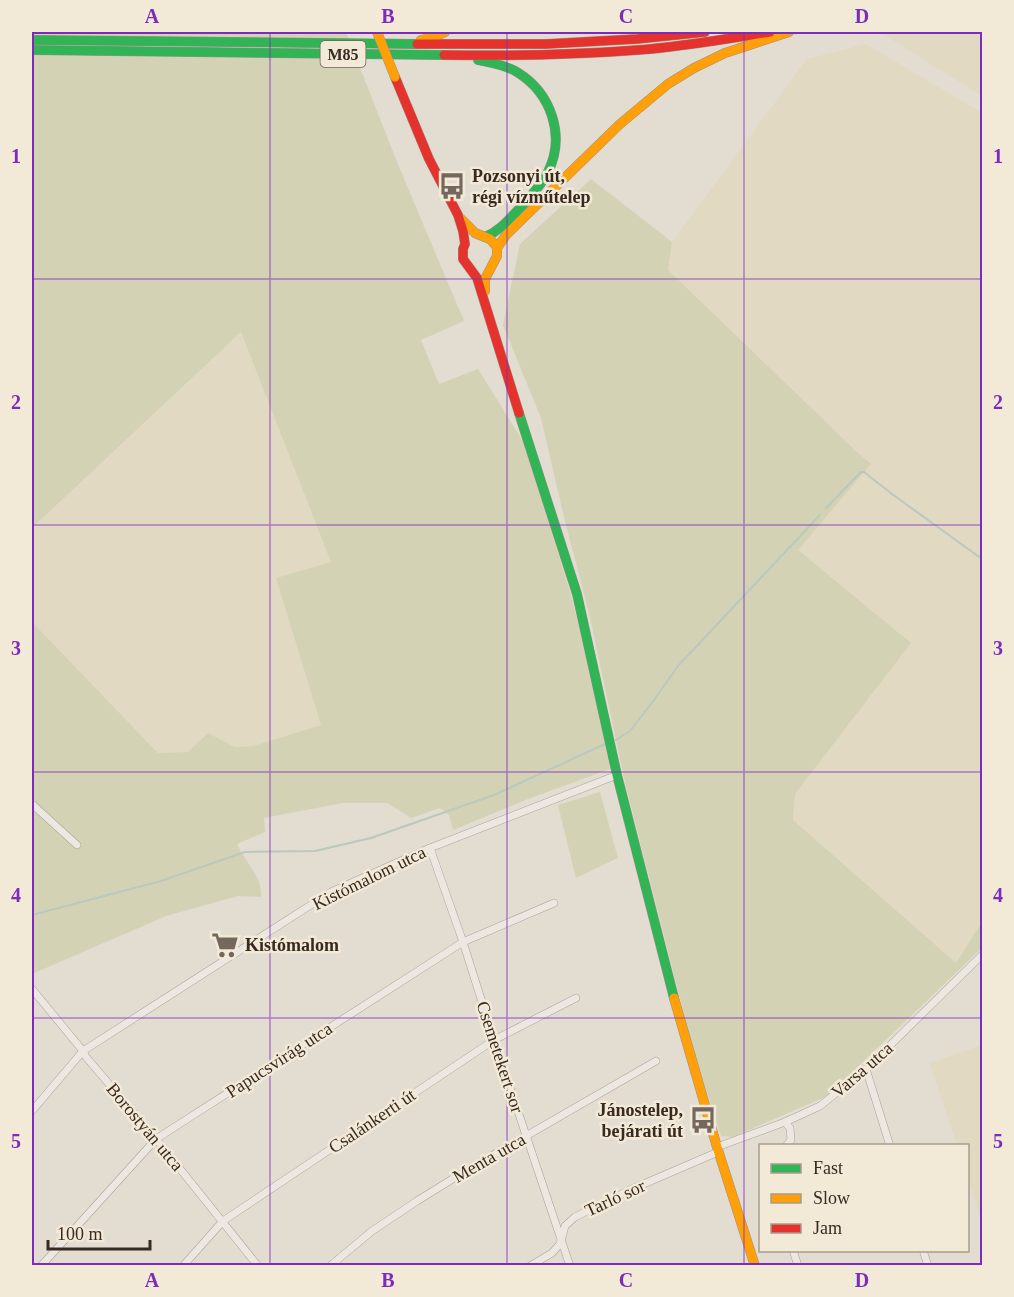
<svg xmlns="http://www.w3.org/2000/svg" width="1014" height="1297" font-family="'Times New Roman',serif">
	<rect width="100%" height="100%" fill="#e3dcd0"/>
	<!-- farmland -->
	<g fill="#e2d9c2">
		<polygon points="892,32 982,32 982,96 883,34"/>
		<polygon points="866,44 982,113 982,922 956,964 793,820 795,794 910,643 797,550 871,464 855,450 667,270 672,242 807,59"/>
		<polygon points="241,332 332,562 276,578 321,725 253,746 235,747 208,733 188,752 158,753 32,622 32,528"/>
		<polygon points="982,1045 982,1223 968,1177 968,1146 957,1145 930,1063"/>
	</g>
	<!-- green -->
	<g fill="#d4d2b4">
		<path d="M32,32H346L397,162L464,321L421,340L439,384L478,369L524,443L571,595L591,673L610,769L528,799L453,830L449,815L440,808L411,818L387,803H343L264,818L265,832L237,844C245,862 263,877 261,897L238,896L166,916L32,974V622L158,753L188,752L208,733L235,747L253,746L321,725L276,578L331,562L241,332L32,528Z"/>
		<polygon points="591,179 672,242 668,270 855,450 871,464 798,550 911,643 795,794 793,820 956,963 982,922 982,948 827,1096 733,1137 721,1136 693,1049 626,787 590,617 564,517 541,418 503,325 520,244"/>
		<polygon points="600,792 618,858 576,878 558,805"/>
	</g>
	<g fill="none" stroke-linecap="round" stroke-linejoin="round">
		<!-- stream -->
		<g stroke="#bac8be" stroke-width="2">
			<polyline points="826,508 861,472 864,472 892,494 982,559"/>
			<polyline points="616,740 630,731 654,700 678,666 820,515"/>
			<polyline points="32,915 161,881 245,852 315,851 371,838 494,795 605,744"/>
		</g>
		<defs>
			<g id="street">
				<polyline points="32,804 77,845"/>
				<polyline points="430,848 463,942 494,1040 570,1266"/>
				<polyline points="32,989 83,1051 86,1057 156,1139 258,1266"/>
				<polyline points="866,1069 890,1146"/>
				<polyline points="32,1111 83,1051 331,892 430,848 617,775"/>
				<polyline points="785,1122 790,1128 791,1140 786,1146"/>
				<polyline points="717,1147 785,1122 820,1106 866,1069 982,955"/>
				<polyline points="793,1250 798,1266"/>
				<polyline points="923,1250 928,1266"/>
				<polyline points="41,1266 156,1139 463,942 554,903"/>
				<polyline points="183,1266 223,1221 494,1040 576,998"/>
				<polyline points="330,1266 372,1231 417,1201 467,1170 656,1061"/>
				<polyline points="530,1266 552,1253 560,1244 565,1226 575,1217 632,1189 718,1152"/>
			</g>
			<g id="fast">
				<polyline points="32,40 417,44"/>
				<polyline points="32,50 444,55"/>
				<path d="M478,60C491,63 506,65 517,72C551,93 566,135 548,172C541,186 530,197 520,208C509,219 500,231 485,237"/>
				<polyline points="519,413 577,594 617,775 674,998"/>
			</g>
			<g id="slow">
				<polyline points="421,40 434,37 445,32"/>
				<polyline points="461,219 475,233 490,239 497,247 497,256 485,279 485,291"/>
				<polyline points="497,248 506,235 620,124 668,84 694,68 725,53 789,32"/>
				<polyline points="674,998 717,1147 755,1266"/>
			</g>
			<g id="jam">
				<polyline points="417,44 546,44 637,39 705,32"/>
				<path d="M444,55C509,56 573,55 638,50C682,47 726,39 770,32"/>
				<polyline points="395,77 429,159 458,215 463,231 465,244 463,249 463,259 477,278 519,413"/>
			</g>
		</defs>
		<!-- street casing -->
		<use href="#street" stroke="#a9a298" stroke-width="8"/>
		<!-- fast casing -->
		<use href="#fast" stroke="#999188" stroke-width="10"/>
		<!-- slow casing -->
		<use href="#slow" stroke="#999188" stroke-width="10"/>
		<!-- jam casing -->
		<use href="#jam" stroke="#999188" stroke-width="10"/>
		<!-- street -->
		<use href="#street" stroke="#ece8e1" stroke-width="7"/>
		<!-- fast -->
		<use href="#fast" stroke="#30b455" stroke-width="9"/>
		<!-- slow -->
		<use href="#slow" stroke="#ff9f0a" stroke-width="9"/>
		<!-- jam -->
		<use href="#jam" stroke="#e5322d" stroke-width="9"/>
		<defs>
			<polyline id="slow-bridge" points="377,32 395,77"/>
		</defs>
		<!-- slow-bridge casing -->
		<use href="#slow-bridge" stroke="#999188" stroke-width="10" stroke-linecap="butt"/>
		<!-- slow-bridge -->
		<use href="#slow-bridge" stroke="#ff9f0a" stroke-width="9"/>
	</g>
	<!-- grid -->
	<path fill="none" stroke="#7b2cbf" stroke-width="1.5" stroke-opacity="0.55" d="M270,32V1266M507,32V1266M744,32V1266M32,279H982M32,525H982M32,772H982M32,1018H982"/>
	<!-- icons -->
	<defs>
		<symbol id="bus-bare" viewBox="-9 -9 18 18"><path d="M-5-6H5V4H4V6H2V4H-2V6H-4V4H-5ZM-3.5-4V0h7V-4ZM-3.5 1.2v1.5H-2V1.2ZM2 1.2v1.5H3.5V1.2Z" fill="#74685e" stroke="#f3e9d7" stroke-width="2.5" paint-order="stroke"/></symbol>
		<symbol id="supermarket-bare" viewBox="-9 -9 18 18"><path d="M-6-5.5h2.5l.6 2H6L4.5 2H-2.5L-4.4-4H-6ZM-1.5 3.2a1.3 1.3 0 1 0 .1 0ZM3 3.2a1.3 1.3 0 1 0 .1 0Z" fill="#74685e" stroke="#f3e9d7" stroke-width="2.5" paint-order="stroke"/></symbol>
	</defs>
	<g fill-rule="evenodd">
		<use href="#bus-bare" x="433" y="167" width="38" height="38"/>
		<use href="#supermarket-bare" x="206" y="926" width="38" height="38"/>
		<use href="#bus-bare" x="684" y="1101" width="38" height="38"/>
	</g>
	<g text-anchor="middle" dominant-baseline="central" stroke-width="5" stroke-linejoin="round" paint-order="stroke">
		<!-- shield labels -->
		<rect fill="#f3e9d7" stroke="#706358" stroke-width="1.5" x="320.5" y="41" width="45" height="26" rx="4.5"/>
		<g font-size="16" font-weight="bold" fill="#382a21">
			<text x="343" y="54">M85</text>
		</g>
		<!-- poi labels -->
		<g font-size="18" font-weight="bold" fill="#382a21" stroke="#f3e9d7" text-anchor="start">
			<text x="472" y="176">Pozsonyi út,<tspan x="472" dy="21">régi vízműtelep</tspan></text>
			<text x="245" y="945">Kistómalom</text>
			<text x="683" y="1110" text-anchor="end">Jánostelep,<tspan x="683" dy="21">bejárati út</tspan></text>
		</g>
		<!-- street labels -->
		<g font-size="18" fill="#382a21" stroke="#f3e9d7">
			<text transform="translate(369 878) rotate(-26)">Kistómalom utca</text>
			<text transform="translate(500 1057) rotate(72)">Csemetekert sor</text>
			<text transform="translate(279 1060) rotate(-33)">Papucsvirág utca</text>
			<text transform="translate(862 1070) rotate(-41)">Varsa utca</text>
			<text transform="translate(372 1121) rotate(-34)">Csalánkerti út</text>
			<text transform="translate(145 1127) rotate(50)">Borostyán utca</text>
			<text transform="translate(489 1158) rotate(-30)">Menta utca</text>
			<text transform="translate(615 1198) rotate(-25)">Tarló sor</text>
		</g>
	</g>
	<!-- border -->
	<rect width="1014" height="1297" fill="none" stroke="#f3e9d7" stroke-width="66"/>
	<!-- legend -->
	<rect x="759" y="1144" width="210" height="108" fill="#f3e9d7" stroke="#a89d8e" stroke-width="1.5"/>
	<rect x="771" y="1164" width="30" height="9" fill="#30b455" stroke="#a89d8e" stroke-width="1.5"/>
	<text x="813" y="1174" font-size="18" fill="#382a21">Fast</text>
	<rect x="771" y="1194" width="30" height="9" fill="#ff9f0a" stroke="#a89d8e" stroke-width="1.5"/>
	<text x="813" y="1204" font-size="18" fill="#382a21">Slow</text>
	<rect x="771" y="1224" width="30" height="9" fill="#e5322d" stroke="#a89d8e" stroke-width="1.5"/>
	<text x="813" y="1234" font-size="18" fill="#382a21">Jam</text>
	<!-- scale -->
	<path d="M48 1240v9h102v-9" fill="none" stroke="#382a21" stroke-width="3"/>
	<text x="57" y="1240" font-size="18" fill="#382a21" stroke="#f3e9d7" stroke-width="4.5" paint-order="stroke">100 m</text>
	<rect x="33" y="33" width="948" height="1231" fill="none" stroke="#7b2cbf" stroke-width="2"/>
	<g font-size="20" text-anchor="middle" font-weight="bold" fill="#7b2cbf">
		<text x="152" y="23">A</text>
		<text x="388" y="23">B</text>
		<text x="626" y="23">C</text>
		<text x="862" y="23">D</text>
		<text x="16" y="163">1</text>
		<text x="998" y="163">1</text>
		<text x="16" y="409">2</text>
		<text x="998" y="409">2</text>
		<text x="16" y="655">3</text>
		<text x="998" y="655">3</text>
		<text x="16" y="902">4</text>
		<text x="998" y="902">4</text>
		<text x="16" y="1148">5</text>
		<text x="998" y="1148">5</text>
		<text x="152" y="1287">A</text>
		<text x="388" y="1287">B</text>
		<text x="626" y="1287">C</text>
		<text x="862" y="1287">D</text>
	</g>
</svg>
